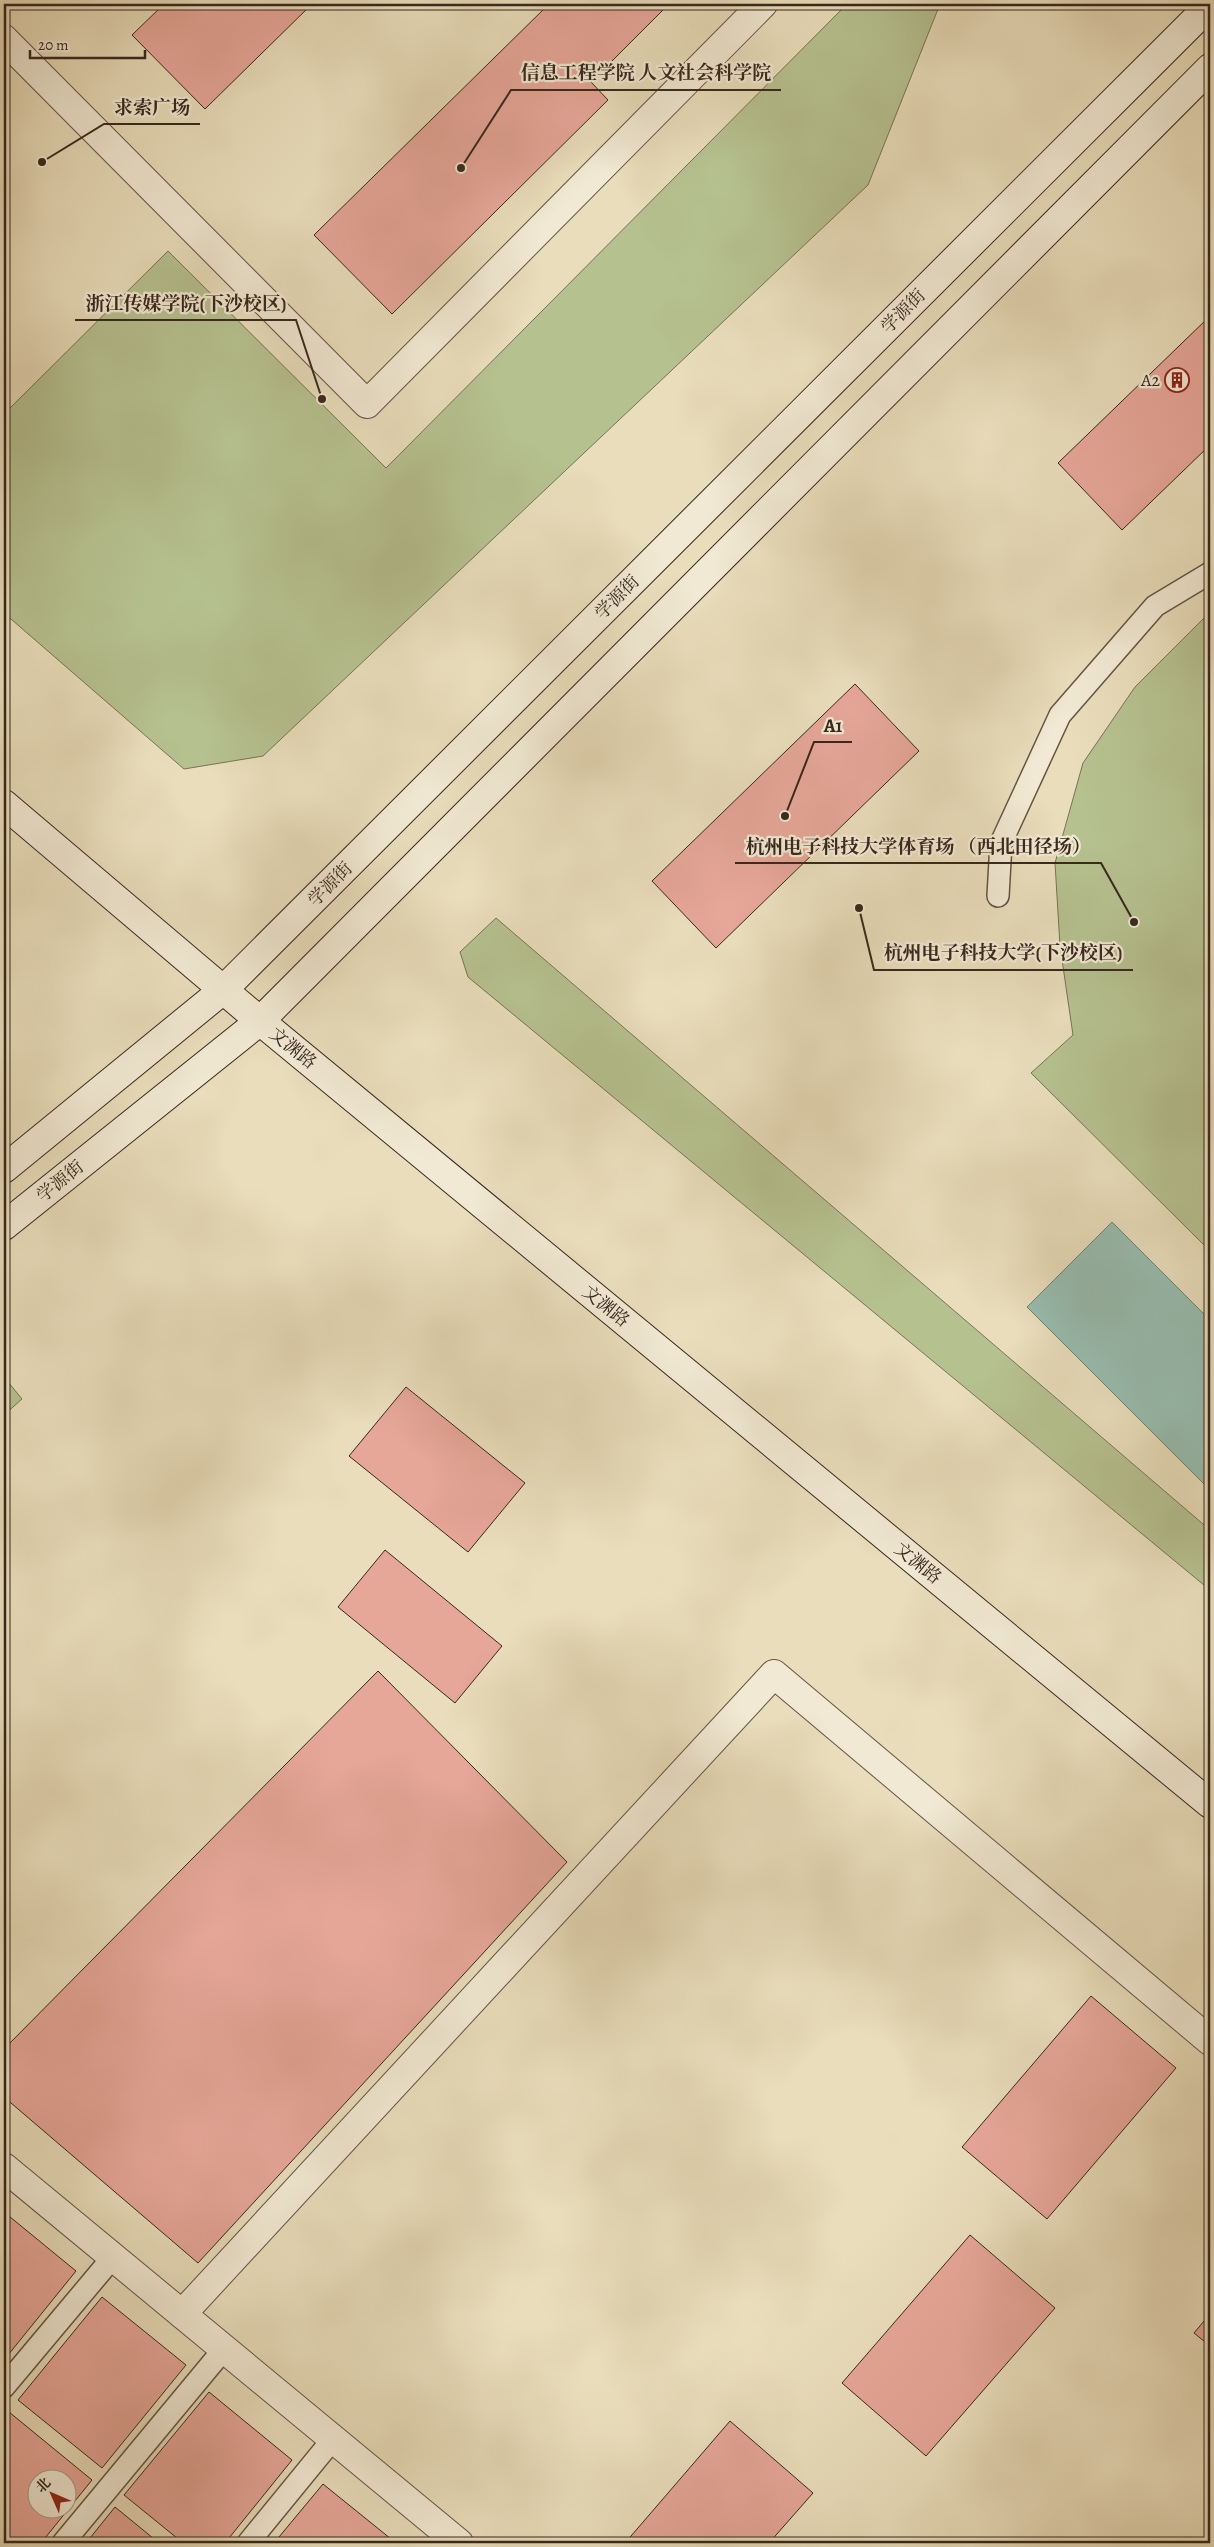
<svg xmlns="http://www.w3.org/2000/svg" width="1214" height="2547" font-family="Alegreya,'Noto Serif SC',serif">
	<rect width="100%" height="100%" fill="#e9ddbb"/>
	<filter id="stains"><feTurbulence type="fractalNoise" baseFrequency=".004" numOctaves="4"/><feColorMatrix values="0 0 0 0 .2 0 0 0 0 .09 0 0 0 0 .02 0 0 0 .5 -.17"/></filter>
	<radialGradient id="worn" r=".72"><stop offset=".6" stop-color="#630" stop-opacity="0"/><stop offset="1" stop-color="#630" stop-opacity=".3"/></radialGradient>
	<!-- green -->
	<g fill="#b6c190" stroke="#767456">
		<polygon points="847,4 940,4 868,185 263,756 184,769 4,613 4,414 168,251 386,468"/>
		<polygon points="1210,612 1210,1251 1031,1073 1073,1035 1060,946 1055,863 1083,763 1135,687"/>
		<polygon points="496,918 1210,1530 1210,1590 468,977 460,952"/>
		<polygon points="4,1377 22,1399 4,1415"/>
	</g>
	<!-- water -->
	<polygon fill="#97bcaf" stroke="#718175" points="1112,1222 1210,1320 1210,1490 1027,1307"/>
	<!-- building -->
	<g fill="#e6a698" stroke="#37281d" fill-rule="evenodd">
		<polygon points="164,4 312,4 205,109 132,35"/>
		<polygon points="549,4 669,4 591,82 608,100 392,314 314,235"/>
		<polygon points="1210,316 1210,445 1122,530 1058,463"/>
		<polygon points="855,684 919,751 716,948 652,881"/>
		<polygon points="406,1387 525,1483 468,1552 349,1456"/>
		<polygon points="385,1550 502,1646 455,1703 338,1607"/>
		<polygon points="378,1671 567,1862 198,2263 4,2097 4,2049"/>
		<polygon points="1091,1996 1176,2068 1047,2219 962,2147"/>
		<polygon points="4,2212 76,2271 4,2360"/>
		<polygon points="970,2235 1055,2308 926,2456 842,2383"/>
		<polygon points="102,2297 186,2365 102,2468 18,2400"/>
		<polygon points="1210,2314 1210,2346 1194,2333"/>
		<polygon points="209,2392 292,2460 225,2543 183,2543 124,2495"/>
		<path d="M9,2412L92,2480L41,2543H4V2418ZM38,2480H68V2510H38Z"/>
		<polygon points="730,2421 813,2493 769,2543 625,2543"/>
		<polygon points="323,2484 396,2543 274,2543"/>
		<polygon points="115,2507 159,2543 86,2543"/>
	</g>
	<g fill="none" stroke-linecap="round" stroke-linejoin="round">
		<defs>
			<g id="service">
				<polyline points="998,896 1001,843 1060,715 1155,606 1210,573"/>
				<polyline points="4,2387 113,2257"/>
				<polyline points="63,2543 224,2349"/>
				<polyline points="248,2543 333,2439"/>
			</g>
			<g id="minor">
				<polyline points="4,39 367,404 763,4"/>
				<polyline points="4,2167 459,2543"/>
				<polyline points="182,2314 774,1674 1210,2041"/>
			</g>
			<g id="secondary">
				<polyline points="4,804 260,1021 1210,1804"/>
				<polyline points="4,1169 223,990 1210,5"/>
				<polyline points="4,1226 260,1021 1210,68"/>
			</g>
		</defs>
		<!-- service casing -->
		<use href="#service" stroke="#645544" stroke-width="24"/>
		<!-- minor casing -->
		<use href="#minor" stroke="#645544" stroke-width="30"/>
		<!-- secondary casing -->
		<use href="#secondary" stroke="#37281d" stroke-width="30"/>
		<!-- service -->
		<use href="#service" stroke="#f1e9d3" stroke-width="21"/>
		<!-- minor -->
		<use href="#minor" stroke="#f1e9d3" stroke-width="28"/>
		<!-- secondary -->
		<use href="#secondary" stroke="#f1e9d3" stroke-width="28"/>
	</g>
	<!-- icons -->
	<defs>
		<symbol id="building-ring" viewBox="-11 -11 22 22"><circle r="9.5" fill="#f1e9d3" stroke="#8f2418" stroke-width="1.5"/><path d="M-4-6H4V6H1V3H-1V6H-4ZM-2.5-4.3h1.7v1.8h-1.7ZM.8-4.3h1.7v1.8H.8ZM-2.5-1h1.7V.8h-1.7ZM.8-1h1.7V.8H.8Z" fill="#8f2418"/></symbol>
	</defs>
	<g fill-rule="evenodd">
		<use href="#building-ring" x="1163" y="366" width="28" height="28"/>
	</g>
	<g text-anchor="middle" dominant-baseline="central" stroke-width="4.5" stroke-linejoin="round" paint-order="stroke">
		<!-- street labels -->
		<g font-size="18" fill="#37281d" stroke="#f1e9d3">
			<text transform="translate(903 311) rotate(-45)">学源街</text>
			<text transform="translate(617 597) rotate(-45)">学源街</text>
			<text transform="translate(330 884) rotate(-45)">学源街</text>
			<text transform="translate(293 1048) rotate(39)">文渊路</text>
			<text transform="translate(60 1181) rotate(-39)">学源街</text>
			<text transform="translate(606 1306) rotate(39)">文渊路</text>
			<text transform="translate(918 1563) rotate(39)">文渊路</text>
		</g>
		<!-- poi labels -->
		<g font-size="18" fill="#37281d" stroke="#f1e9d3" text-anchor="end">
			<text x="1160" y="380">A2</text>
		</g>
	</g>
	<!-- callouts -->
	<path fill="none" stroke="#37281d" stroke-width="2" d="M461 168L511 90H781M42 162L104 124H200M322 399L296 320H75M785 816L814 742H852M1134 922L1101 863H735M859 908L874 970H1133"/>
	<g fill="#37281d" stroke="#f1e9d3" stroke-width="2">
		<circle cx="461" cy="168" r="5"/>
		<circle cx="42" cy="162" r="5"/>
		<circle cx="322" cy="399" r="5"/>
		<circle cx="785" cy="816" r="5"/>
		<circle cx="1134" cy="922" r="5"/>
		<circle cx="859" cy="908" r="5"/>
	</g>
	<g font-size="19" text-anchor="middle" font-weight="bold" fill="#37281d" stroke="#f1e9d3" stroke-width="4.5" stroke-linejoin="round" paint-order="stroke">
		<text x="646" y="79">信息工程学院 人文社会科学院</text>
		<text x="152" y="114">求索广场</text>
		<text x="186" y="310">浙江传媒学院(下沙校区)</text>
		<text x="833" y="732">A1</text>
		<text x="918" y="853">杭州电子科技大学体育场 （西北田径场）</text>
		<text x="1003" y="959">杭州电子科技大学(下沙校区)</text>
	</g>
	<!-- margin -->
	<rect width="1214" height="2547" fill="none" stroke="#e9ddbb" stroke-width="20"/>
	<rect x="5" y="5" width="1204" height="2537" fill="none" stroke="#37281d" stroke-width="2.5"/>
	<rect x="10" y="10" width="1194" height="2527" fill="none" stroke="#37281d"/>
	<!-- north arrow -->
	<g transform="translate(52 2494) rotate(315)"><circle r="24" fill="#f1e9d3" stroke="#a79c8a"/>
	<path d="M0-4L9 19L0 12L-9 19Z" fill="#8f2418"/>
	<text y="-8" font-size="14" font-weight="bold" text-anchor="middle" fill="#37281d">北</text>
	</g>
	<!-- scale -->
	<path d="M30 50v8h115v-8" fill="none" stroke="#37281d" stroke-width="2.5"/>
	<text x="38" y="50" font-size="15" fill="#37281d" stroke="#f1e9d3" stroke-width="4" paint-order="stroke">20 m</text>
	<rect width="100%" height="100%" filter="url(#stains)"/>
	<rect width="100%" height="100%" fill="url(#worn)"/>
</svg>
